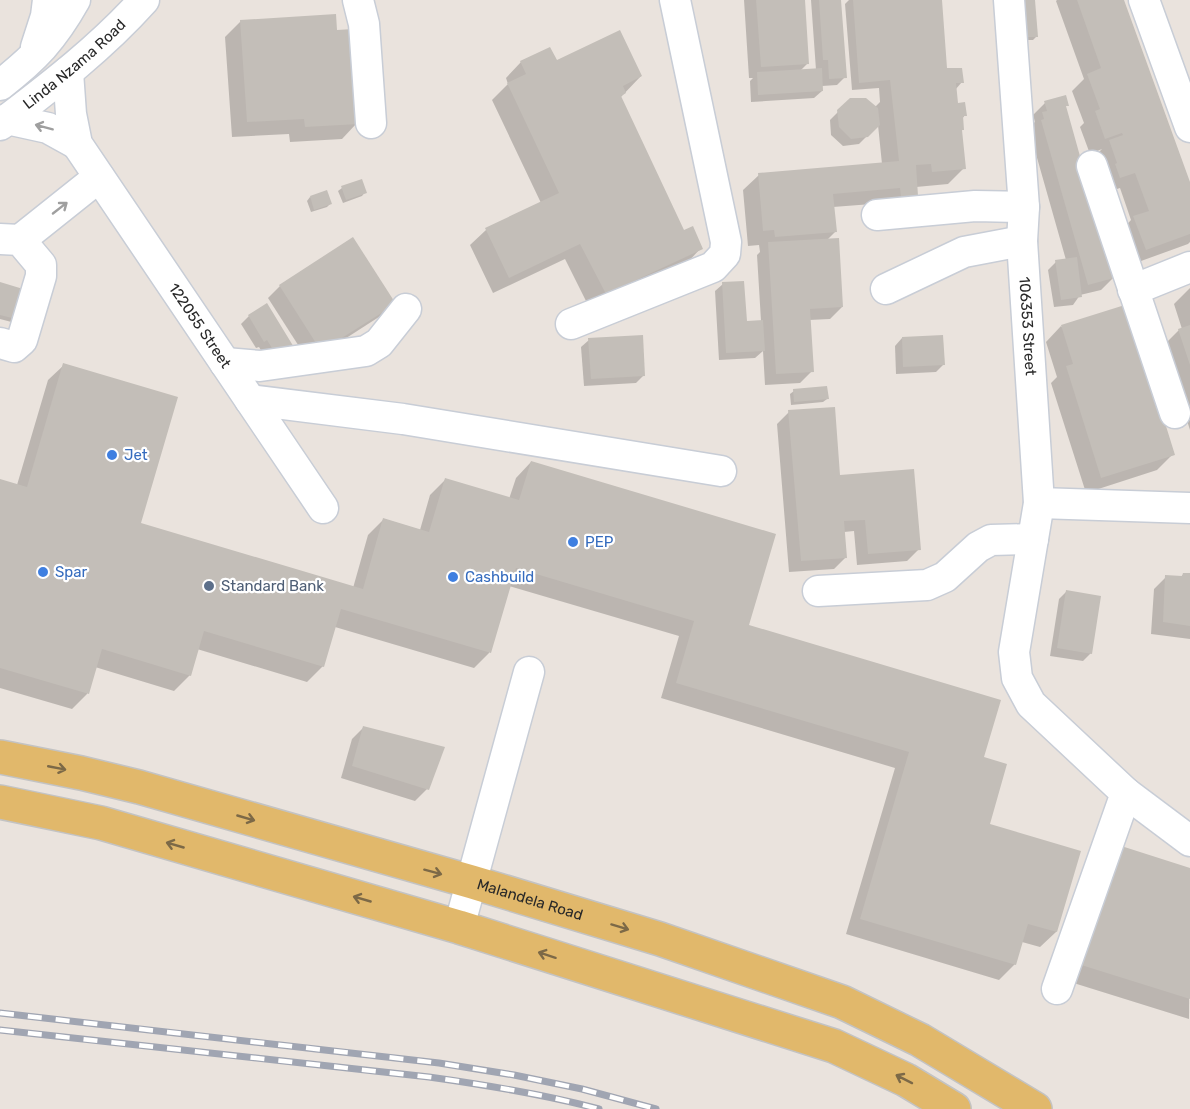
<svg xmlns="http://www.w3.org/2000/svg" width="1190" height="1109" font-family="Rubik,sans-serif">
	<rect width="100%" height="100%" fill="#eae3dd"/>
	<!-- shadow -->
	<g fill="#0003">
		<polygon points="744,0 803,0 808,63 800,71 816,70 811,0 840,0 845,77 837,85 822,86 822,91 814,98 751,102 750,81 753,78 749,78"/>
		<polygon points="849,0 941,0 946,70 962,82 955,90 956,105 965,115 962,119 963,129 961,132 964,168 948,184 916,187 917,195 901,211 885,203 833,207 836,231 827,240 842,307 830,319 809,320 812,371 800,383 765,385 763,351 755,358 719,360 715,291 723,284 745,322 761,321 757,255 760,252 759,245 748,246 743,190 759,175 882,164 878,125 859,144 843,146 831,135 830,120 850,100 875,107 880,102 879,88 852,90 845,4"/>
		<polygon points="1020,0 1033,0 1037,36 1033,40 1024,40"/>
		<polygon points="1057,0 1122,0 1190,187 1190,242 1188,244 1130,265 1119,233 1131,220 1120,188 1105,193 1094,157 1102,149 1090,154 1080,127 1084,123 1072,91 1084,79 1056,1"/>
		<polygon points="241,21 335,32 357,123 342,139 290,142 289,134 232,137 225,37"/>
		<polygon points="521,62 556,62 641,76 620,98 684,232 701,248 686,264 590,309 565,259 493,293 470,245 486,230 541,203 492,100 508,84 506,78"/>
		<polygon points="1045,103 1067,105 1065,107 1113,278 1101,290 1080,295 1073,305 1054,307 1048,270 1056,262 1066,260 1030,133 1031,125 1035,122 1033,115"/>
		<polygon points="361,181 365,192 362,196 343,203 338,191 342,188"/>
		<polygon points="310,197 330,204 327,207 311,212 307,201"/>
		<polygon points="0,284 19,324 0,319"/>
		<polygon points="280,286 394,304 382,315 309,362 268,298"/>
		<polygon points="1190,288 1190,430 1163,346 1179,330 1182,329 1174,304"/>
		<polygon points="266,305 293,349 270,365 259,347 256,348 241,324 249,316"/>
		<polygon points="1061,326 1173,454 1157,470 1086,493 1051,383 1057,377 1046,342"/>
		<polygon points="902,338 943,365 936,372 896,374 895,346"/>
		<polygon points="589,340 644,375 636,383 584,386 581,347"/>
		<polygon points="64,365 139,524 353,588 368,535 384,519 420,530 430,495 445,480 509,499 516,478 531,462 747,626 982,758 988,825 1079,852 1056,932 1040,947 1022,942 1015,964 999,980 846,934 895,768 661,698 679,636 509,586 489,653 474,668 335,627 323,666 307,682 197,649 190,675 174,691 95,667 87,694 72,709 0,688 0,480 17,485 48,380"/>
		<polygon points="794,391 827,399 823,402 791,405 790,394"/>
		<polygon points="789,412 839,477 919,549 907,561 857,565 854,531 844,532 846,557 834,569 789,572 777,424"/>
		<polygon points="1183,575 1190,575 1190,639 1151,634 1154,589 1166,577 1180,577"/>
		<polygon points="1066,592 1091,653 1083,661 1050,656 1059,599"/>
		<polygon points="364,727 427,789 415,801 341,778 352,739"/>
		<polygon points="1190,869 1189,1019 1064,980"/>
	</g>
	<!-- building -->
	<g fill="#c3beb8">
		<polygon points="756,0 805,0 809,64 761,67"/>
		<polygon points="819,0 841,0 847,78 829,79 828,60 823,60"/>
		<polygon points="853,0 942,0 947,68 962,68 964,83 956,83 958,103 965,102 967,116 963,116 964,130 962,130 966,169 932,172 931,164 916,165 918,196 901,197 900,188 833,194 837,232 775,237 774,230 763,231 758,173 899,161 890,80 859,83"/>
		<polygon points="1024,0 1035,0 1038,37 1027,37"/>
		<polygon points="1077,0 1124,0 1190,182 1190,234 1146,250 1133,216 1149,211 1135,173 1120,178 1115,164 1117,163 1109,140 1123,135 1122,133 1105,139 1095,111 1100,109 1087,74 1101,68"/>
		<polygon points="336,14 337,30 353,29 359,124 305,127 304,119 247,122 240,20"/>
		<polygon points="620,30 642,76 623,86 626,93 621,96 684,230 693,226 703,249 606,294 580,244 509,278 485,228 559,193 507,83 526,74 520,61 550,47 557,60"/>
		<polygon points="822,68 823,91 758,95 757,72"/>
		<polygon points="1066,95 1069,106 1066,106 1114,278 1088,285 1041,120 1044,119 1042,112 1047,111 1044,101"/>
		<polygon points="850,98 866,98 878,108 880,125 868,137 851,139 839,127 837,110"/>
		<polygon points="362,179 367,193 346,200 341,186"/>
		<polygon points="327,190 332,204 314,210 310,196"/>
		<polygon points="353,237 396,304 321,351 279,285"/>
		<polygon points="839,238 843,307 810,309 814,372 776,374 768,242"/>
		<polygon points="1077,257 1082,297 1061,300 1055,260"/>
		<polygon points="744,281 747,321 763,320 765,351 726,353 722,282"/>
		<polygon points="0,282 33,292 24,321 0,315"/>
		<polygon points="267,303 295,349 278,358 267,340 264,342 248,315"/>
		<polygon points="1128,304 1175,455 1101,478 1066,366 1073,364 1061,325"/>
		<polygon points="1190,325 1190,365 1178,329"/>
		<polygon points="643,335 645,376 591,379 588,338"/>
		<polygon points="943,335 945,365 903,367 902,337"/>
		<polygon points="63,363 178,397 141,523 363,589 383,518 429,532 445,478 519,500 531,461 776,534 749,625 1001,700 984,757 1007,764 990,824 1081,851 1057,932 1028,924 1016,965 860,919 909,752 676,683 694,621 516,568 491,653 341,609 324,667 204,631 191,676 102,649 89,694 0,668 0,479 27,487"/>
		<polygon points="827,386 829,399 794,402 793,389"/>
		<polygon points="835,407 840,475 914,469 921,550 868,554 865,520 844,521 847,558 801,561 788,410"/>
		<polygon points="1183,573 1190,573 1190,626 1163,622 1165,575 1182,576"/>
		<polygon points="1066,590 1101,596 1092,654 1057,648"/>
		<polygon points="363,726 445,747 429,790 352,766"/>
		<polygon points="1115,844 1190,868 1190,999 1078,964"/>
	</g>
	<g fill="none" stroke-linecap="round" stroke-linejoin="round">
		<defs>
			<g id="minor">
				<polyline points="358,0 364,24 371,123"/>
				<path id="s1" d="M1009,0L1024,207L1022,241L1039,503L1014,652L1017,678L1031,704L1126,793L1057,989"/>
				<polyline points="1144,0 1190,127"/>
				<polyline points="36,47 46,16 48,0"/>
				<path id="s2" d="M68,72L71,114L77,144L323,508"/>
				<path d="M0,85C35,58 53,39 75,0"/>
				<polyline points="7,119 48,128 77,144"/>
				<path id="s3" d="M0,125C51,86 101,48 144,0"/>
				<polyline points="1092,166 1175,413"/>
				<polyline points="877,215 975,206 1024,207"/>
				<polyline points="0,239 20,240 41,265 41,276 22,340 14,347 0,343"/>
				<polyline points="20,240 99,177"/>
				<polyline points="886,289 964,252 1022,241"/>
				<polyline points="1133,290 1190,267"/>
				<polyline points="571,324 713,267 725,254 726,242 675,0"/>
				<polyline points="225,363 260,366 366,351 379,343 406,309"/>
				<polyline points="250,400 403,419 721,471"/>
				<polyline points="1039,503 1190,508"/>
				<polyline points="818,591 927,585 945,577 978,547 991,540 1033,539"/>
				<polyline points="1126,793 1190,841"/>
				<polyline points="459,927 529,672"/>
			</g>
			<g id="major">
				<path id="s4" d="M0,757L81,773L139,787L472,882L660,939L842,1002L920,1040L1035,1109"/>
				<polyline points="0,802 101,823 459,927 834,1046 906,1080 954,1109"/>
			</g>
		</defs>
		<!-- minor casing -->
		<use href="#minor" stroke="#c8cdd6" stroke-width="33"/>
		<!-- major casing -->
		<use href="#major" stroke="#c3c3c3" stroke-width="36"/>
		<!-- minor -->
		<use href="#minor" stroke="#fff" stroke-width="30"/>
		<!-- major -->
		<use href="#major" stroke="#e1b86b" stroke-width="33"/>
		<defs>
			<g id="rail">
				<polyline points="0,1013 439,1063 514,1075 582,1089 656,1109"/>
				<path d="M0,1030L429,1077C486,1085 543,1094 599,1109"/>
			</g>
		</defs>
		<!-- rail casing -->
		<use href="#rail" stroke="#a0a5b2" stroke-width="7"/>
		<!-- rail -->
		<use href="#rail" stroke="#fff" stroke-width="4.5" stroke-dasharray="14" stroke-linecap="butt"/>
	</g>
	<!-- one-way arrows -->
	<defs><path id="oneway-shaft" d="M-6 0H5M1.5-3L5.5 0L1.5 3" fill="none" stroke-width="1.6" stroke-linecap="round" stroke-linejoin="round" transform="scale(1.5)"/></defs>
	<g stroke="#9f9f9f">
		<use href="#oneway-shaft" transform="translate(44 127) rotate(-165)"/>
		<use href="#oneway-shaft" transform="translate(60 208) rotate(-38)"/>
	</g>
	<g stroke="#7c6947">
		<use href="#oneway-shaft" transform="translate(57 768) rotate(11)"/>
		<use href="#oneway-shaft" transform="translate(246 818) rotate(16)"/>
		<use href="#oneway-shaft" transform="translate(175 845) rotate(-164)"/>
		<use href="#oneway-shaft" transform="translate(433 872) rotate(15)"/>
		<use href="#oneway-shaft" transform="translate(362 899) rotate(-164)"/>
		<use href="#oneway-shaft" transform="translate(620 927) rotate(17)"/>
		<use href="#oneway-shaft" transform="translate(547 955) rotate(-162)"/>
		<use href="#oneway-shaft" transform="translate(904 1079) rotate(-153)"/>
	</g>
	<!-- markers -->
	<g fill="#3f7fe0" stroke="#fff" stroke-width="2">
		<circle cx="112" cy="455" r="6"/>
		<circle cx="573" cy="542" r="6"/>
		<circle cx="43" cy="572" r="6"/>
		<circle cx="453" cy="577" r="6"/>
	</g>
	<circle fill="#5c6f8a" stroke="#fff" stroke-width="2" cx="209" cy="586" r="6"/>
	<g text-anchor="middle" dominant-baseline="central" stroke-width="4.5" stroke-linejoin="round" paint-order="stroke">
		<!-- street labels -->
		<g font-size="15" fill="#292929" stroke="#fff">
			<text stroke="none"><textPath href="#s3" startOffset="96">Linda Nzama Road</textPath></text>
			<text stroke="none"><textPath href="#s2" startOffset="292">122055 Street</textPath></text>
			<text stroke="none"><textPath href="#s1" startOffset="327">106353 Street</textPath></text>
			<text stroke="none"><textPath href="#s4" startOffset="549">Malandela Road</textPath></text>
		</g>
		<!-- shop labels -->
		<g font-size="15" fill="#366cbe" stroke="#fff" text-anchor="start">
			<text x="124" y="455">Jet</text>
			<text x="585" y="542">PEP</text>
			<text x="55" y="572">Spar</text>
			<text x="465" y="577">Cashbuild</text>
		</g>
		<!-- service labels -->
		<g font-size="15" fill="#4e5e75" stroke="#fff" text-anchor="start">
			<text x="221" y="586">Standard Bank</text>
		</g>
	</g>
</svg>
